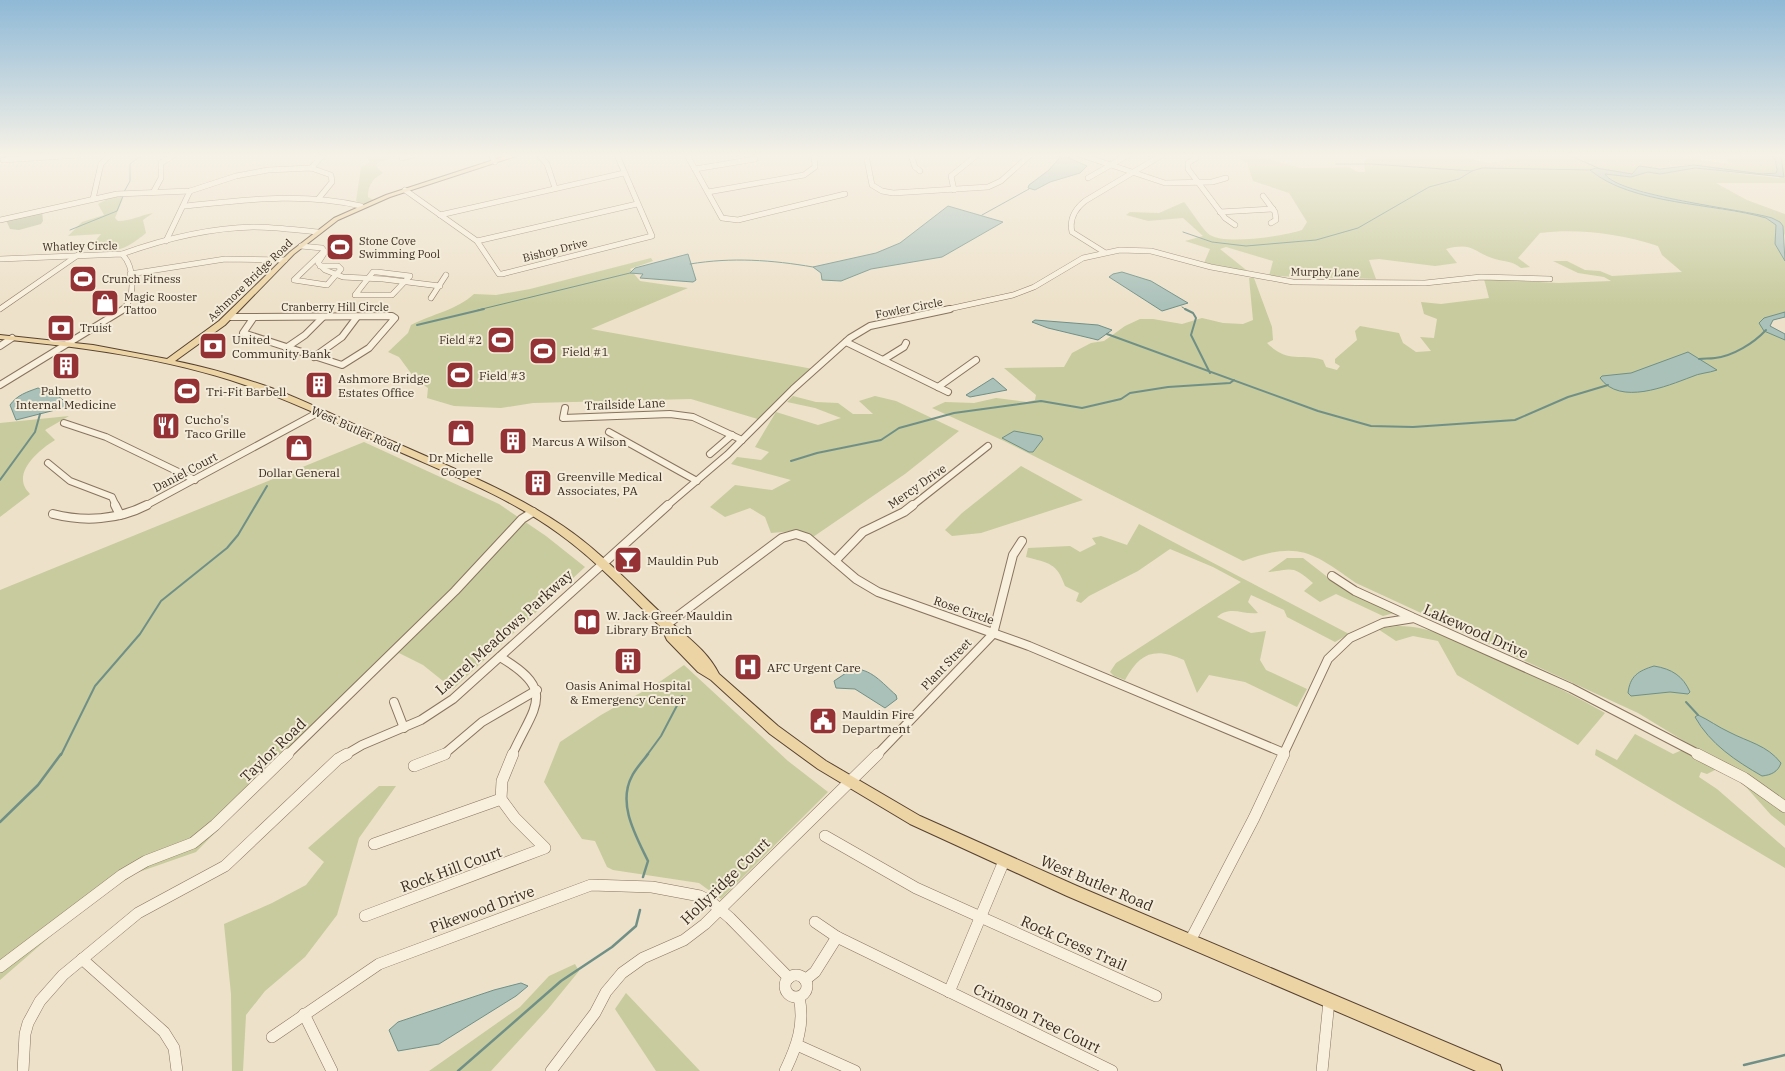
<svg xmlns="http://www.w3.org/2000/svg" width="1785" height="1071" font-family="'IBM Plex Serif',serif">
	<rect width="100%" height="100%" fill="#ede1c9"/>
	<!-- green -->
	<g fill="#c7cb9d">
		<path d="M366,155H389L391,158L377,163L375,166L383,173C373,179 368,184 368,197L374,200L362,204L356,201L361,167L370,162Z"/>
		<path d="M1236,155H1254L1301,168L1349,167L1358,172H1365L1364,161L1372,155H1455L1488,163L1499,162L1515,155H1676L1686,158L1700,155L1701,160L1729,164L1726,158L1739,160L1738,155H1770L1775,159L1776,172C1751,179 1722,168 1696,165C1677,163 1661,171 1639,166L1632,174L1596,168L1590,170L1632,190L1679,202L1755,215L1766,218L1776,225V235L1785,261V312L1764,318V331L1785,340V826L1771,815L1730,769L1638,713L1356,583C1311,551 1298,541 1243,561L1004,441L932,408L945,402L974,403L996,398L1027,402L1035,400L1036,395L1004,368L1064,367L1072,353L1091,343L1104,341L1125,326L1140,319H1153L1182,324L1202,318L1223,323L1243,324L1253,320L1249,278H1254L1272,327L1273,340L1267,343C1288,364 1298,353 1323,360L1326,367L1337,370L1340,366L1335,363V359L1357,340L1355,331L1360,326L1399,333L1403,343L1416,352L1431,351L1420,337L1434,338L1437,319L1424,314L1421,302L1441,304L1489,298L1484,279L1559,283L1611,281L1604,277L1578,273L1553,261H1567L1585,270L1600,271L1612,276L1682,272L1662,255L1658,246C1621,234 1579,228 1540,233L1518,258L1530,267L1521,268C1512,261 1506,262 1495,259C1472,252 1474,242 1446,249L1457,263L1435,266L1379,259L1369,260L1376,279L1269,276L1273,261L1226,247L1220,249L1250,273L1204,263L1210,249L1185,241L1203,236L1183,218L1148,221L1126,215L1130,212L1159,213L1184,202C1191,210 1202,229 1210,235C1225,245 1285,236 1302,230L1307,222L1289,193L1253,181L1247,163L1242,161L1243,158Z"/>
		<path d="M1780,155H1785V183H1716L1747,200L1785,214V236L1780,222L1772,218C1743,210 1618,195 1605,173L1631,177L1648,172L1660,174L1695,168L1778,178L1784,175Z"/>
		<path d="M124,196L115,218L118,221C131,221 141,215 153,213L143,220L146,233C122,253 116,251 87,251L101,234L68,236L82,222L104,215L98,204L109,198Z"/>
		<path d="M651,258L653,261L630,269L640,281L688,288L591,329L813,369L761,420L691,399L533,403L501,408L454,406L427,398L428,388L416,380L399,357L388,352L408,333L411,325C432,314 457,310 474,294L496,295L530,289Z"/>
		<polygon points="793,396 816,402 838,403 853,414 873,414 859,401 875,396 896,401 959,431 905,474 813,537 794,531 771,533 765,517 750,508 725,517 710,507 735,485 772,490 791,480 731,464 737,457 761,460 769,452 755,447 776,412 818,425 841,418 815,408 787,402"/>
		<path d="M69,416L45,430L55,440C37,451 10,475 30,494L0,517V423Z"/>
		<polygon points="364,442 499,504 546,536 585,567 453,689 423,665 399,653 337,709 196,852 136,873 76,914 0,980 0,590"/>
		<polygon points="1021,466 1083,500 981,533 952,536 945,530 962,513"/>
		<path d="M1139,524L1349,634L1335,642L1287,617L1284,610L1251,595L1248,602L1258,613C1243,615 1230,605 1217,617L1251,633L1266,631L1260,660L1266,670L1307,689L1297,707L1245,682L1209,675L1197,693L1184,660C1155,647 1140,652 1125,680L1114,676L1110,672L1116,663L1241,582L1213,567L1170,549L1138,571L1089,596L1081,603L1076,601L1079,593L1065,586C1057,563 1049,563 1026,557L1028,548L1070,546L1080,552L1096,544L1092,538L1101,536L1127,545Z"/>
		<path d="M1287,558H1303L1339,586L1394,613L1383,616L1336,594L1320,602L1304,591L1313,583C1291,564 1293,570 1268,572Z"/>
		<path d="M1398,626C1432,626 1461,642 1492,656C1531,674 1568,692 1605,713L1578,745L1457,675L1438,641L1413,636L1396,641L1378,629Z"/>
		<polygon points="684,665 788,761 828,792 721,899 699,883 613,870 607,867 595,841 582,839 544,782 560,742 601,715 658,683"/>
		<polygon points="1635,734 1673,754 1682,750 1717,769 1707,774 1701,772 1699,777 1717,789 1785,848 1785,868 1595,755 1596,749 1617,760"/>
		<polygon points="379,786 396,786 359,838 337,915 305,957 265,991 246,1015 243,1071 232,1071 231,994 224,924 272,903 306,885 324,862 308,848"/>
		<polygon points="575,964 579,971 548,1009 491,1071 429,1071 520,1007 549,976"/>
		<polygon points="626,993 700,1071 656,1071 615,1009"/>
	</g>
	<!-- cemetery -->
	<polygon fill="#bdc09c" points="42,211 43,221 41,224 19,230 10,229 6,220"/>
	<!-- water -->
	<g fill="#aac1ba" stroke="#709087">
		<polygon points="1062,155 1087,166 1080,173 1050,182 1035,190 1028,188 1029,185 1049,170"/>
		<path d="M1770,155L1781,157L1784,177L1695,168L1660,174L1648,172L1631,177L1605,174C1619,196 1742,209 1772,218L1780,222L1783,226L1785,261L1775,244L1776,225L1766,218C1715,203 1631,205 1590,170L1596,168L1632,174L1639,166L1660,169L1694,165L1762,174L1776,173L1777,170L1775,159Z"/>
		<polygon points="948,206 1003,222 942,257 871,269 841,281 822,280 821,273 813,267 876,253 900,243"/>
		<polygon points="688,254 696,280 693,282 640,278 643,274 630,273 635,268"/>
		<polygon points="1122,272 1151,281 1188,303 1162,311 1109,277 1113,274"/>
		<polygon points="1785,312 1785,317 1773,320 1770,326 1785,334 1785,340 1764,331 1759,323 1764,318"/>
		<polygon points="1035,320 1098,325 1112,330 1098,340 1048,328 1032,322"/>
		<path d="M1688,352L1717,370C1709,373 1699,373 1691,377C1667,386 1620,406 1600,378L1602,376L1631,373Z"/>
		<polygon points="993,378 1007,390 970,397 966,395"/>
		<path d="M38,388L54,393L71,406L16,420L10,405C17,395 27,392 38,388Z"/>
		<polygon points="1014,431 1041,436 1043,439 1033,452 1029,452 1002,438"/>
		<path d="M1654,666C1672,669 1683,676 1690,692L1688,694L1670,692L1631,696L1628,693C1630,676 1638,671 1654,666Z"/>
		<path d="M852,669C871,668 882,683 896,695L897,699L885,708L855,689L836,688L834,681Z"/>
		<path d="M1698,715C1709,720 1718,727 1729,732C1748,742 1767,745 1781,763C1778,772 1771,775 1762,776C1736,761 1710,744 1695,717Z"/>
		<polygon points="521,983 528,986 516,996 439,1044 398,1051 389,1030 398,1022 494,990"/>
	</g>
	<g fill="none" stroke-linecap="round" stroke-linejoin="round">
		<!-- stream-far2 -->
		<g stroke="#709087" stroke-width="1">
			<polyline points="1569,155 1598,168"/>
			<polyline points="1336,164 1371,164 1472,171 1482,168 1590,170"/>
			<polyline points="124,192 130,181 130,164 142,155"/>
			<polyline points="982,215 1029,189"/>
			<polyline points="70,230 117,211 123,196"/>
			<polyline points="1183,232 1212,242 1246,246 1316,240 1358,228 1429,187 1459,179 1472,171"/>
			<path d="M690,264C732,257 772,260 813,267"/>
			<polyline points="1182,307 1187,310"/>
			<polyline points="478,310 630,273"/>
		</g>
		<!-- stream-far1 -->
		<g stroke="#709087" stroke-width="2">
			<polyline points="1185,309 1193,313 1196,318 1191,335 1210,373"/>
			<polyline points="417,325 484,309"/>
			<polyline points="1107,334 1318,411 1371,426 1413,427 1515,420 1568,397 1608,385"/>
			<path d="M1699,359C1704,358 1709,359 1715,358C1733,356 1754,343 1766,330"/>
			<polyline points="791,461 817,453 881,440 899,428 954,413 1041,401 1082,408 1121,399 1130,393 1168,387 1230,383 1234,380"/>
			<polyline points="0,480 35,432 40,414"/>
			<polyline points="1686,702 1698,715"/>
			<polyline points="61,755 95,686 140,634 161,601 227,548 238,535 267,486"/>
			<polyline points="647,755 661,736 682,696"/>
		</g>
		<!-- stream -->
		<g stroke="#709087" stroke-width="2.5">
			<polyline points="0,822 38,785 61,754"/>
			<path d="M643,877L648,861C636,836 617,804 632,776C636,768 643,761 648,754"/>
			<polyline points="1744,1065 1785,1055"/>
			<polyline points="458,1071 561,981 612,947 636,926 640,910"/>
		</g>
		<defs>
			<g id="minor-far3">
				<polyline points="491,155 495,162"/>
				<polyline points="539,155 547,164 555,188"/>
				<polyline points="687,155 722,218 738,220 845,194"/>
				<polyline points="866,155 872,185 882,191 893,193 988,187 1001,181 1030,155"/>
				<polyline points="911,155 915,167 920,171"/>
				<polyline points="1081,155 1165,183 1212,182 1226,178"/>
				<polyline points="402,158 413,155"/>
				<polyline points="1196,158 1188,163 1188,169 1225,218 1235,225"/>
				<polyline points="3,160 79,155"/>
				<polyline points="311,168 323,155"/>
				<polyline points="695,169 755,159"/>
				<polyline points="1088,178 1128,155"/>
				<polyline points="405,190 477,241 499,274 502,274 652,236 617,155"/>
				<polyline points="954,190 951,176 977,155"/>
				<polyline points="154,191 161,178 161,163 174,155"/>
				<polyline points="708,192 804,175 815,167 814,155"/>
				<polyline points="1263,196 1275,212 1276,220 1271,223"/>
				<polyline points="93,199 101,164 110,155"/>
				<path d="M185,206C245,200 302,192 361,206"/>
				<polyline points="1220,212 1273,209"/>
				<polyline points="440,215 624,173"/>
				<polyline points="0,220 117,194 190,191 236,176 268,170 311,168 331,175 332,182 319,198"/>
				<polyline points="166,241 190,191"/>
				<polyline points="477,241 637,204"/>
				<polyline points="301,246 322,248 325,252 318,263 325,270 343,277 383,279 440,286"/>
				<path d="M1104,252L1072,232C1069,219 1075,209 1085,201L1162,155"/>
				<path d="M122,254C164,239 208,228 253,227C275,227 296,230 318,232"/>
				<path d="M0,259L122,254C135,267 136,298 122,310"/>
				<polyline points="320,266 338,266 341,269 327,285 294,280 323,252"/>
				<polygon points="373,272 377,272 410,276 392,295 355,295"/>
				<polyline points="130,274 225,259 285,260"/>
				<polyline points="431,298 446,275"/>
				<polyline points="0,309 78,255"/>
				<polyline points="944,310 1013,295 1034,287 1083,258 1120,250 1151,251 1211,267 1293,282 1425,283 1481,277 1550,279"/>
			</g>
			<g id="minor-far2">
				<polygon points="392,316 395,318 369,348 342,365 243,333 254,317"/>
				<polyline points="229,317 254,317"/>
				<polyline points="846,342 948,392"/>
				<polyline points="0,346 12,338"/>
				<polyline points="286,348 305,335 323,317"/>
				<polyline points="314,357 342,337 357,317"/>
				<polyline points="883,360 904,347 906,343"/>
				<polyline points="0,385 124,309"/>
				<polyline points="938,387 976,360"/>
				<polyline points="565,408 563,418 670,414 693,417 742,440"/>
				<polyline points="64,423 106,437 195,480"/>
				<polyline points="609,432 697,481"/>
				<polyline points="710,454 732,435"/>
				<polyline points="48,463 70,481 112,497 116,506"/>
				<polyline points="145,506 319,412"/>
				<polyline points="667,506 728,454 793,389 850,338 870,326 950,309"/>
				<polyline points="912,506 988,446"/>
			</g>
			<g id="minor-far1">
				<polyline points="115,505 120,515"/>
				<path d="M53,514C84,522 118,520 147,505"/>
				<polyline points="835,561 863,532 904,512 913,505"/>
				<polyline points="1332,576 1355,591 1412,617"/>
				<polyline points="666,625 782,538 796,534 808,538 856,579 878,592 1029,646 1284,753"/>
				<path d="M500,657C558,691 534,706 512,755"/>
				<polyline points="394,702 404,728"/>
				<polyline points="287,755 455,591 522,519 533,512"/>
				<polyline points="345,755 362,745 421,720 453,699 668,505"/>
				<polyline points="443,755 482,722 537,690"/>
				<polyline points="877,755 993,634 1013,555 1022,541"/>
				<polyline points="1283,755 1328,659 1350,638 1383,623 1414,618 1571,688 1700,755"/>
			</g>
			<g id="minor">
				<polyline points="1697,754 1744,778 1785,807"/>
				<polyline points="414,766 445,754"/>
				<polyline points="825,836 916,888 1156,996"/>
				<polyline points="374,844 501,799"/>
				<polyline points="365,916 545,848 515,818 501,799 502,781 513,754"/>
				<polyline points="815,922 837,937 1112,1071"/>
				<polyline points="1190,941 1254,818 1284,754"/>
				<polyline points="82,959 164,1032 174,1048 177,1071"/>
				<polyline points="0,967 122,875 146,861 193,843 215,825 288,754"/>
				<circle cx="796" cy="986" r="11"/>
				<polyline points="805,980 815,972 837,937"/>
				<polyline points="949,992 1004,861"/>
				<polyline points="304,1014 332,1071"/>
				<polyline points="272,1037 379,964 591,885 652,887 700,896 710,901 730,918 789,978"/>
				<polyline points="797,1045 855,1071"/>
				<polyline points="23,1071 25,1034 28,1023 40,1001 63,975 138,913 225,866 338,759 347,754"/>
				<polyline points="551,1071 595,1013 606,992 622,973 643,958 684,940 705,924 878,754"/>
				<path d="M785,1071C797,1046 805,1024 799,997"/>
				<polyline points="1322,1071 1329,1001"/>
			</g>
			<path id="major" d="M509,155H519L390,197L338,220L294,254L225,325L175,361C206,367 236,376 266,386C310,402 351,424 394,442C452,468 511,491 563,526C600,551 630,584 662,614C682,634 706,648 719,674L778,726L826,761L920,816L1077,886L1500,1065L1502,1071H1476L1067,896L910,824L818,769L770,734L711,680L698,672L667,640L661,627C627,594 596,560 558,533C510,498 454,476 400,452C349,429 298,403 245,385C166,358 82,347 0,339V335L93,345L167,359L219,321L290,252L334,218L386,195Z"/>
		</defs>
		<!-- minor-far3 casing -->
		<use href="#minor-far3" stroke="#88745f" stroke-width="6"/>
		<!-- minor-far2 casing -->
		<use href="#minor-far2" stroke="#88745f" stroke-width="8"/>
		<!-- minor-far1 casing -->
		<use href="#minor-far1" stroke="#88745f" stroke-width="10"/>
		<!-- minor casing -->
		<use href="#minor" stroke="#88745f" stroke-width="12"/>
		<!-- major casing -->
		<use href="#major" stroke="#574232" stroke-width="2"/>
		<!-- minor-far3 -->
		<use href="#minor-far3" stroke="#f8efdc" stroke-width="5"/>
		<!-- minor-far2 -->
		<use href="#minor-far2" stroke="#f8efdc" stroke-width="6"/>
		<!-- minor-far1 -->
		<use href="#minor-far1" stroke="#f8efdc" stroke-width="8"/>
		<!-- minor -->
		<use href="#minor" stroke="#f8efdc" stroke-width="11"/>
		<!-- major -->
		<use href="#major" fill="#edd4a4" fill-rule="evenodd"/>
	</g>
	<!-- sky -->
	<linearGradient id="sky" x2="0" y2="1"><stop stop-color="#8fb9d6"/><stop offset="0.51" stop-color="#f7f2e7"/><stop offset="1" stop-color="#f7f2e7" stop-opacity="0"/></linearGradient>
	<rect width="1785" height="305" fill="url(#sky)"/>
	<!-- icons -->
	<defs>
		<symbol id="stadium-square" viewBox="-11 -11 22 22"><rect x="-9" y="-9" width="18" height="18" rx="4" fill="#943235" stroke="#f4ecd9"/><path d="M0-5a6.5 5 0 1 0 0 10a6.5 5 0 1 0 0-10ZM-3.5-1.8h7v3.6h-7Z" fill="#fff"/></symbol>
		<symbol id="shop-square" viewBox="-11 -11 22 22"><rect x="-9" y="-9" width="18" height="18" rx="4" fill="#943235" stroke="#f4ecd9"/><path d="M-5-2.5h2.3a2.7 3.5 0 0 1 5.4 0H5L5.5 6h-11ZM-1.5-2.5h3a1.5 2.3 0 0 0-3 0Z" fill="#fff"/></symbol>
		<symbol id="bank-square" viewBox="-11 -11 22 22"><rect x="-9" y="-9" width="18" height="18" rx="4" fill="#943235" stroke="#f4ecd9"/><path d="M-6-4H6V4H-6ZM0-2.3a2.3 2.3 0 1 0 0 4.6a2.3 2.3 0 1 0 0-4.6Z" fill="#fff"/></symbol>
		<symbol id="building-square" viewBox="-11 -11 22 22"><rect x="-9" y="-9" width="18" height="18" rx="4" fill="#943235" stroke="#f4ecd9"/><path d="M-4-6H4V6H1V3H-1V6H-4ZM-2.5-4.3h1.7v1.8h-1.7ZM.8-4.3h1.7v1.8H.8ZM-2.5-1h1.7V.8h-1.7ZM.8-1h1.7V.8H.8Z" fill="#fff"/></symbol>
		<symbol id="restaurant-square" viewBox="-11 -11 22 22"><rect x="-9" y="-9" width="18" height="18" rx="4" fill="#943235" stroke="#f4ecd9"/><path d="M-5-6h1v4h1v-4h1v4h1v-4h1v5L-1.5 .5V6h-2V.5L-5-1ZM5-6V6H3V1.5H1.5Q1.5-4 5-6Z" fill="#fff"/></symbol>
		<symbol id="bar-square" viewBox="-11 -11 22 22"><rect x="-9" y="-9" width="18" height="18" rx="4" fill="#943235" stroke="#f4ecd9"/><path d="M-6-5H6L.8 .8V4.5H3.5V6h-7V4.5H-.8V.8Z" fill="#fff"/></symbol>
		<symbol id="library-square" viewBox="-11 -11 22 22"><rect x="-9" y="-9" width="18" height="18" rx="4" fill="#943235" stroke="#f4ecd9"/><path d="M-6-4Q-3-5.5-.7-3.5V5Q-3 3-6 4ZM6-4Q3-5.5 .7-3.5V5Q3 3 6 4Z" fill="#fff"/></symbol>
		<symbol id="hospital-square" viewBox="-11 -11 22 22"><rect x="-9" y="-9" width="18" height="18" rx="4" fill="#943235" stroke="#f4ecd9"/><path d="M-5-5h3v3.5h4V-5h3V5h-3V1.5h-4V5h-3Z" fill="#fff"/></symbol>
		<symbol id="civic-square" viewBox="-11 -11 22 22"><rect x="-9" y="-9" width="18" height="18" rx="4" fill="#943235" stroke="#f4ecd9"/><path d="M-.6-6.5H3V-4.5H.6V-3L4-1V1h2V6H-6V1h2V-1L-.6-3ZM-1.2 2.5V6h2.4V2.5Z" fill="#fff"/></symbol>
	</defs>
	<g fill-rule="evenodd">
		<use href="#stadium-square" x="324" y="231" width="32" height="32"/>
		<use href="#stadium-square" x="67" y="263" width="32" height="32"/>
		<use href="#shop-square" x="89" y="287" width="32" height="32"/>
		<use href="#bank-square" x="45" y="312" width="32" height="32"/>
		<use href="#stadium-square" x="485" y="324" width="32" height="32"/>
		<use href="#bank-square" x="197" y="330" width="32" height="32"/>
		<use href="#stadium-square" x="527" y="335" width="32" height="32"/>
		<use href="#building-square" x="50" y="350" width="32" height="32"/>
		<use href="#stadium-square" x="444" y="359" width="32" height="32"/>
		<use href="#building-square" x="303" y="369" width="32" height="32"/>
		<use href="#stadium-square" x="171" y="375" width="32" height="32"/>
		<use href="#restaurant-square" x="150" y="410" width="32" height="32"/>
		<use href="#shop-square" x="445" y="417" width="32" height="32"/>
		<use href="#building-square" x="497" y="425" width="32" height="32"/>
		<use href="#shop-square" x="283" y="432" width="32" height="32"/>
		<use href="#building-square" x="522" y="467" width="32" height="32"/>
		<use href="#bar-square" x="612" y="544" width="32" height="32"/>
		<use href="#library-square" x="571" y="606" width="32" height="32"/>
		<use href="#building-square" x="612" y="645" width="32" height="32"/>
		<use href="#hospital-square" x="732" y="651" width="32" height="32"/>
		<use href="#civic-square" x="807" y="705" width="32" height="32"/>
	</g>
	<g text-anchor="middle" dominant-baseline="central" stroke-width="4" stroke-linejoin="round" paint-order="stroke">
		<!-- far-poi labels -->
		<g font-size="11" fill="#3a2c21" stroke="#f4ecd9" text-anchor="start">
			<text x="359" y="241">Stone Cove<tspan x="359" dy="13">Swimming Pool</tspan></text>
			<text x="102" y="279">Crunch Fitness</text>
			<text x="124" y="297">Magic Rooster<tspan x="124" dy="13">Tattoo</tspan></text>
			<text x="80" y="328">Truist</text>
			<text x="482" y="340" text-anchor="end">Field #2</text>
		</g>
		<!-- far-street labels -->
		<g font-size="11" fill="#3a2c21" stroke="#f4ecd9">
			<text transform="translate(80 246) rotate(-1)">Whatley Circle</text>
			<text transform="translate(555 250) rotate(-14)">Bishop Drive</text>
			<text transform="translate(1325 272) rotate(1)">Murphy Lane</text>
			<text transform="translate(250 280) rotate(-44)">Ashmore Bridge Road</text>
			<text x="335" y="307">Cranberry Hill Circle</text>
			<text transform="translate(909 308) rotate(-11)">Fowler Circle</text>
		</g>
		<!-- poi labels -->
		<g font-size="12" fill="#3a2c21" stroke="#f4ecd9" text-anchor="start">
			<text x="232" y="339">United<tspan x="232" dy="14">Community Bank</tspan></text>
			<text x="562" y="351">Field #1</text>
			<text x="479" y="375">Field #3</text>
			<text x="338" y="378">Ashmore Bridge<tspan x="338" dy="14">Estates Office</tspan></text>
			<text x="66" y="390" text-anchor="middle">Palmetto<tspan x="66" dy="14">Internal Medicine</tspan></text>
			<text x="206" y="391">Tri-Fit Barbell</text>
			<text x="185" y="419">Cucho's<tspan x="185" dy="14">Taco Grille</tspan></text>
			<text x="532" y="441">Marcus A Wilson</text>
			<text x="461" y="457" text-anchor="middle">Dr Michelle<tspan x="461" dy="14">Cooper</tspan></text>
			<text x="299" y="472" text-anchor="middle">Dollar General</text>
			<text x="557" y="476">Greenville Medical<tspan x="557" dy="14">Associates, PA</tspan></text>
			<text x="647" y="560">Mauldin Pub</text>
			<text x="606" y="615">W. Jack Greer Mauldin<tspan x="606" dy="14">Library Branch</tspan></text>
			<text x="767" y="667">AFC Urgent Care</text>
			<text x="628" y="685" text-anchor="middle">Oasis Animal Hospital<tspan x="628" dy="14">&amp; Emergency Center</tspan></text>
			<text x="842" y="714">Mauldin Fire<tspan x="842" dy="14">Department</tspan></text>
		</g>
		<!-- street labels -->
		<g font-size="12" fill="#3a2c21" stroke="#f4ecd9">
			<text transform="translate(625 404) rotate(-2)">Trailside Lane</text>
			<text transform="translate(356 429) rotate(24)">West Butler Road</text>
			<text transform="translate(185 472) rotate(-28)">Daniel Court</text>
			<text transform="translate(917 486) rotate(-35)">Mercy Drive</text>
			<text transform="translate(964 610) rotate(19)">Rose Circle</text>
			<text transform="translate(946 664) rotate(-46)">Plant Street</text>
		</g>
		<!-- near-street labels -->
		<g font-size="15" fill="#3a2c21" stroke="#f4ecd9">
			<text transform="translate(1476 631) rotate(24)">Lakewood Drive</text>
			<text transform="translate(504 632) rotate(-42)">Laurel Meadows Parkway</text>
			<text transform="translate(273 750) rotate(-44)">Taylor Road</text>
			<text transform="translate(451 869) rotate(-20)">Rock Hill Court</text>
			<text transform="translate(725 881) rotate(-44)">Hollyridge Court</text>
			<text transform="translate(1097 883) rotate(23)">West Butler Road</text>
			<text transform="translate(482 909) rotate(-20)">Pikewood Drive</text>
			<text transform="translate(1074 943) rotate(24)">Rock Cress Trail</text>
			<text transform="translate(1037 1018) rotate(26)">Crimson Tree Court</text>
		</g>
	</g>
</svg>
